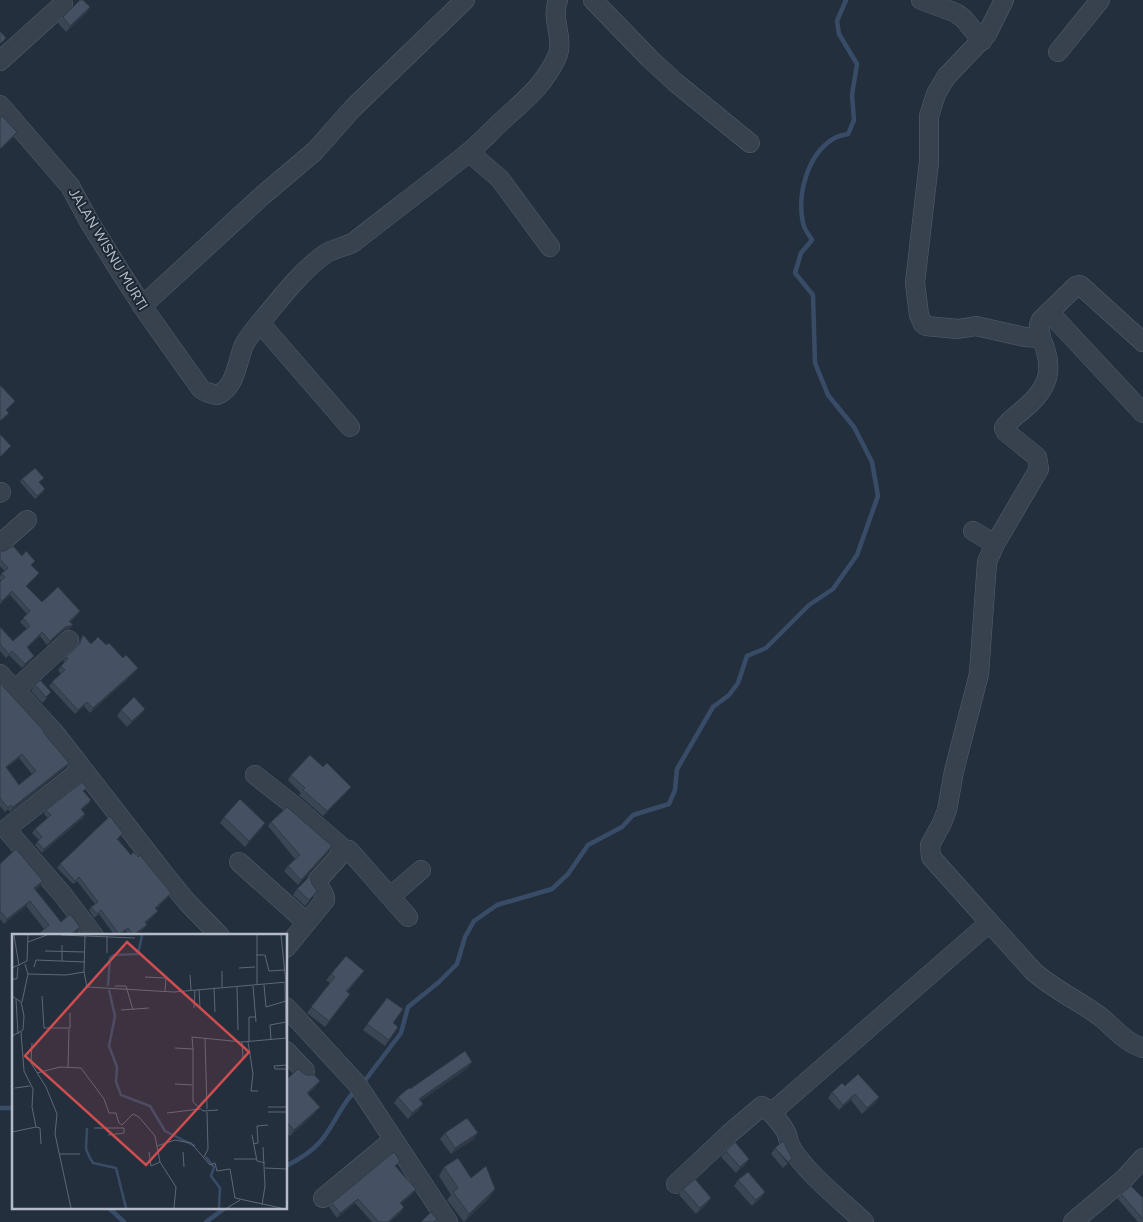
<svg xmlns="http://www.w3.org/2000/svg" width="1143" height="1222" font-family="Figtree,sans-serif">
	<rect width="100%" height="100%" fill="#242f3e"/>
	<g fill="none" stroke-linecap="round" stroke-linejoin="round">
		<!-- stream -->
		<g stroke="#394c67" stroke-width="4.5">
			<path d="M363,1083L401,1033L408,1007L439,982L457,964L465,937L474,921L497,905L552,889L568,874L588,845L622,827L633,815L669,804L675,790L677,769L713,707L729,695L738,683L747,656L766,648L809,605L833,589L857,555L878,496L872,462L854,427L828,395L815,363L813,295L795,273L801,253L812,240C809,235 804,229 803,223C797,195 807,155 833,139C837,136 843,135 848,134L854,120L852,95L857,64L839,34L837,21L846,0"/>
			<polyline points="0,1108 14,1108"/>
			<path d="M286,1166C298,1160 310,1153 319,1143C334,1127 340,1105 356,1090"/>
			<polyline points="109,1208 124,1222"/>
			<polyline points="206,1222 225,1208"/>
		</g>
		<defs>
			<g id="minor">
				<polyline points="593,0 649,58 675,82 750,143"/>
				<polyline points="921,0 956,13 964,19 982,41"/>
				<path d="M1004,0L987,34L946,77L936,94L929,116V162L915,283L919,315L923,324L926,326L958,329L976,326L1025,337L1041,338C1055,369 1049,388 1024,409C1017,415 1009,420 1004,428L1006,432L1037,457L1039,469L995,544L987,562L979,674L954,771L947,810L942,823L930,845L931,857L1033,971C1054,990 1080,1001 1102,1018C1116,1030 1125,1042 1143,1048"/>
				<polyline points="1058,52 1100,0"/>
				<polyline points="0,61 63,4"/>
				<path d="M0,105L70,186L90,223L121,273L147,313L201,389L206,392L217,395C236,388 237,361 244,345C248,337 254,330 260,323"/>
				<polyline points="469,152 500,179 550,247"/>
				<polyline points="142,306 263,195 315,151 353,108 465,0"/>
				<polyline points="1049,312 1143,413"/>
				<polyline points="1041,338 1039,325 1041,320 1076,286 1080,285 1143,342"/>
				<path d="M350,427L260,323C280,299 300,272 325,254C334,248 345,247 354,242C392,212 431,183 468,153C481,142 492,130 504,119C526,99 542,87 556,59C566,40 550,20 558,0"/>
				<polyline points="0,493 1,492"/>
				<polyline points="973,531 995,544"/>
				<polyline points="0,544 27,520"/>
				<polyline points="0,674 54,732 161,870 187,902 220,936"/>
				<polyline points="15,690 69,640"/>
				<polyline points="82,769 6,829 63,895 94,936"/>
				<polyline points="255,775 292,804 345,850 349,850 408,917"/>
				<polyline points="239,862 306,922"/>
				<polyline points="391,896 421,870"/>
				<path d="M286,948L325,900C326,892 317,888 317,881L345,850"/>
				<polyline points="286,1007 357,1084 448,1222"/>
				<polyline points="286,1051 305,1071"/>
				<polyline points="771,1113 989,923"/>
				<path d="M676,1184L729,1134L762,1106C771,1111 781,1123 786,1132C788,1136 788,1142 791,1147C804,1171 843,1202 864,1222"/>
				<polyline points="323,1198 393,1140"/>
				<polyline points="1073,1222 1124,1179 1143,1158"/>
			</g>
		</defs>
		<!-- minor casing -->
		<use href="#minor" stroke="#565f6c" stroke-width="20"/>
		<!-- minor -->
		<use href="#minor" stroke="#38414e" stroke-width="19"/>
	</g>
	<!-- wall -->
	<g fill="#3b4654" fill-rule="evenodd">
		<polygon points="90,7 86,13 66,32 58,23 63,17"/>
		<polygon points="44,478 39,483 43,492 35,499 20,482 22,479"/>
		<polygon points="0,551 31,566 36,577 26,586 42,602 80,611 77,615 70,622 70,629 62,631 47,645 40,636 27,648 31,660 22,668 9,655 6,658 0,651 0,627 13,641 27,629 20,622 27,614 10,595 0,604 0,582 1,581 0,579 0,576 5,571 0,566"/>
		<polygon points="83,635 91,644 106,645 135,672 90,713 84,706 75,714 49,686 52,682 61,674 58,670 64,663 63,661 66,657 78,646 80,640"/>
		<path d="M0,683L43,732L69,763L66,767L10,812L8,809L5,812L0,806ZM19,758L32,774L19,785L6,768Z"/>
		<polygon points="35,685 47,698 42,703 31,691"/>
		<polygon points="145,709 140,715 127,727 117,716 121,710"/>
		<polygon points="291,775 347,792 323,816 299,795 301,793 288,780"/>
		<polygon points="84,792 91,800 89,803 81,810 83,818 42,853 35,845 39,840 32,833 35,829 48,818 44,814 46,810"/>
		<polygon points="224,817 265,823 261,829 245,847 220,823"/>
		<polygon points="271,822 329,851 298,885 284,871 288,866 295,859 268,826"/>
		<polygon points="123,833 118,839 131,855 171,893 168,897 156,909 158,911 146,923 145,928 134,936 129,936 126,931 120,936 115,936 99,914 94,918 89,910 91,907 95,904 77,881 73,884 57,868 60,864"/>
		<polygon points="0,864 40,886 35,890 61,922 80,927 77,932 72,936 36,936 44,929 26,906 4,924 0,919"/>
		<polygon points="312,884 317,891 305,906 293,895 297,889"/>
		<polygon points="364,971 347,992 346,1000 325,1027 307,1013 330,983 326,980 331,974"/>
		<polygon points="387,998 393,1023 398,1027 385,1046 363,1030"/>
		<polygon points="468,1068 420,1101 419,1110 408,1119 394,1103 398,1097 410,1089"/>
		<polygon points="286,1078 287,1079 315,1087 308,1094 315,1113 290,1136 286,1132"/>
		<polygon points="845,1086 879,1097 875,1103 862,1114 851,1100 839,1110 828,1098 832,1092"/>
		<polygon points="445,1133 474,1139 451,1154 440,1139"/>
		<polygon points="775,1148 788,1164 783,1168 771,1154"/>
		<polygon points="726,1151 749,1159 745,1165 736,1173 721,1157"/>
		<polygon points="397,1166 395,1167 416,1189 412,1194 401,1204 404,1207 401,1212 390,1222 372,1222 355,1203 337,1218 329,1207 332,1203"/>
		<polygon points="444,1167 471,1178 490,1197 464,1222 447,1200 451,1195 439,1176"/>
		<polygon points="738,1180 765,1192 761,1198 752,1206 734,1186"/>
		<polygon points="683,1189 707,1204 696,1214 679,1195"/>
		<polygon points="1121,1194 1143,1198 1143,1222 1138,1222 1118,1199"/>
	</g>
	<!-- shaded-wall -->
	<g fill="#303945">
		<polygon points="90,7 86,13 66,32 70,26"/>
		<polygon points="17,132 13,138 0,150 0,149"/>
		<polygon points="39,573 36,577 23,590 26,586"/>
		<polygon points="12,591 10,595 0,604 2,601"/>
		<polygon points="73,625 70,629 62,631 47,645 50,641 65,627"/>
		<polygon points="42,632 40,636 24,651 27,647"/>
		<polygon points="34,656 31,660 22,668 25,664"/>
		<polygon points="138,668 135,672 90,713 93,708"/>
		<polygon points="87,702 84,706 75,714 78,710"/>
		<polygon points="145,709 140,715 127,727 132,721"/>
		<polygon points="22,754 19,758 3,771 6,767"/>
		<polygon points="69,763 66,767 10,812 13,807"/>
		<polygon points="351,787 347,792 323,816 327,811"/>
		<polygon points="85,814 83,818 42,853 44,849"/>
		<polygon points="265,823 261,829 245,847 249,841"/>
		<polygon points="332,846 329,851 298,885 301,880"/>
		<polygon points="43,881 40,886 31,893 34,888"/>
		<polygon points="171,893 168,897 153,912 155,908"/>
		<polygon points="30,901 26,906 4,924 7,919"/>
		<polygon points="158,911 155,914 143,925 145,922"/>
		<polygon points="147,925 145,928 134,936 133,936"/>
		<polygon points="80,927 77,932 72,936 69,936"/>
		<polygon points="128,928 126,931 120,936 118,936"/>
		<polygon points="472,1062 468,1068 415,1105 419,1099"/>
		<polygon points="320,1081 315,1087 303,1099 307,1093"/>
		<polygon points="855,1094 851,1100 839,1110 843,1105"/>
		<polygon points="879,1097 875,1103 862,1114 867,1108"/>
		<polygon points="423,1104 419,1110 408,1119 412,1113"/>
		<polygon points="320,1107 315,1113 290,1136 294,1130"/>
		<polygon points="478,1133 474,1139 451,1154 455,1148"/>
		<polygon points="792,1158 788,1164 783,1168 788,1162"/>
		<polygon points="749,1159 745,1165 736,1173 740,1167"/>
		<polygon points="416,1189 412,1194 397,1208 400,1203"/>
		<polygon points="495,1189 490,1197 464,1222 469,1214"/>
		<polygon points="765,1192 761,1198 752,1206 756,1200"/>
		<polygon points="711,1198 707,1204 696,1214 700,1208"/>
		<polygon points="358,1199 355,1203 337,1218 340,1213"/>
		<polygon points="404,1207 401,1212 390,1222 388,1222"/>
	</g>
	<!-- building -->
	<g fill="#455162" stroke="#303945" fill-rule="evenodd">
		<polygon points="80,0 83,0 90,7 70,26 63,17"/>
		<polygon points="0,31 6,38 0,44"/>
		<polygon points="2,116 17,132 0,149 0,118"/>
		<polygon points="0,385 15,401 6,410 9,413 0,421"/>
		<polygon points="0,434 11,446 0,457"/>
		<polygon points="35,468 44,478 39,482 45,489 37,496 22,479"/>
		<polygon points="13,546 22,556 26,551 35,561 31,565 39,573 26,586 42,602 58,587 80,611 69,621 73,625 65,627 50,641 42,632 27,647 34,656 25,664 12,651 9,654 0,644 0,627 13,641 30,626 23,618 30,611 12,591 2,601 0,599 0,582 5,577 1,574 8,568 0,559 0,551 5,551"/>
		<polygon points="83,635 91,644 98,637 106,645 109,643 123,658 126,655 138,668 93,708 87,702 78,710 52,682 65,670 61,666 68,659 66,657 80,643"/>
		<polygon points="40,680 51,692 46,697 35,685"/>
		<path d="M0,683L44,731L43,732L69,763L13,807L11,805L8,808L0,798ZM22,754L36,771L19,785L6,767Z"/>
		<polygon points="134,697 145,709 132,721 121,710"/>
		<polygon points="310,755 323,767 327,763 351,787 327,811 303,790 305,788 291,775"/>
		<polygon points="82,782 87,788 83,791 91,800 81,809 85,814 44,849 37,842 42,837 35,829 51,815 46,810"/>
		<polygon points="240,799 265,823 249,841 224,817"/>
		<polygon points="287,807 332,846 301,880 288,866 300,855 271,822"/>
		<polygon points="110,816 123,833 117,839 131,855 133,852 138,857 140,855 171,893 155,908 158,911 145,922 147,925 133,935 128,928 119,934 101,910 97,914 91,907 98,902 79,877 75,881 60,864"/>
		<polygon points="16,849 43,881 34,888 61,922 70,914 80,927 69,936 36,936 49,925 30,901 7,919 0,911 0,864"/>
		<polygon points="310,876 312,884 317,891 309,900 297,889"/>
		<polygon points="346,956 364,971 346,991 350,994 329,1021 311,1007 335,977 331,974"/>
		<polygon points="387,998 403,1009 393,1023 398,1027 389,1040 367,1024"/>
		<polygon points="465,1051 472,1062 419,1099 423,1104 412,1113 398,1097 409,1088 410,1089"/>
		<polygon points="298,1069 306,1075 314,1075 320,1081 307,1093 320,1107 294,1130 286,1121 286,1078 287,1079"/>
		<polygon points="858,1074 879,1097 867,1108 855,1094 843,1105 832,1092 842,1083 845,1086"/>
		<polygon points="467,1118 478,1133 455,1148 445,1133"/>
		<polygon points="783,1141 792,1158 788,1162 775,1148"/>
		<polygon points="735,1142 749,1159 740,1167 726,1151"/>
		<polygon points="394,1152 400,1161 395,1166 416,1189 400,1203 404,1207 388,1222 379,1222 358,1199 340,1213 332,1203"/>
		<polygon points="458,1158 471,1178 486,1166 495,1189 469,1214 453,1192 458,1188 444,1167"/>
		<polygon points="748,1172 765,1192 756,1200 738,1180"/>
		<polygon points="695,1179 711,1198 700,1208 683,1189"/>
		<polygon points="1131,1186 1143,1198 1143,1219 1121,1194"/>
		<polygon points="431,1212 437,1219 434,1222 421,1222"/>
	</g>
	<g text-anchor="middle" dominant-baseline="central" stroke-width="4" stroke-linejoin="round" paint-order="stroke">
		<!-- street labels -->
		<g font-size="14" fill="#b4bcc9" stroke="#1d2633">
			<text transform="translate(108 249) rotate(59)">JALAN WISNU MURTI</text>
		</g>
	</g>
	<!-- overview -->
	<g transform="translate(12 934)">
		<rect width="275" height="275" fill="#242f3e"/>
		<path fill="none" stroke="#394c67" stroke-width="2.5" d="M96,52L98,24L102,21L126,20L130,1M97,56L103,82L97,112L105,133L104,148L109,161L138,172L153,197L183,212M75,194L74,215L78,224L81,229L104,234L114,274M194,223L202,233L199,242L208,254L207,274"/>
		<path fill="none" stroke="#5e6776" stroke-width="1" d="M2,1L7,32M49,1L123,4M73,1L72,38L75,53L162,58L275,48M245,1V51M269,1L274,49M16,8L35,1M50,11V27M33,17L73,18M95,19V2M244,21H253L257,37L273,36M22,33L24,26L73,28M0,34L15,27L16,1M227,34L243,33M16,40L54,41L72,38M178,41L179,56M133,43L154,44L153,57M0,45H5L6,33M273,49L274,104M252,51L254,73L274,67M103,52H114L121,76M241,52L244,88M210,53V37M225,53L226,96M202,54L203,78M187,55L188,74M0,62L9,68L12,82L11,96L0,102M30,62L32,94H58V79M4,65L6,100M10,68L16,40L13,30M182,74L183,56M109,76L137,74M9,98L12,137L21,155L20,173L24,193L28,194L29,210M193,104L195,175M259,106L258,91L274,88M230,108L231,124M236,108L241,140L239,157H246M237,108V83H243M20,109L19,129L34,153L45,180L43,200L59,274M163,114L181,115V168L191,177L206,176M181,115L180,103L230,108L275,104M275,131L262,132L263,135H275M56,133L57,95M25,139L48,133L69,134L92,165L97,179H104L107,189L110,191L121,180L127,183L143,202L148,228L164,253L162,274M163,150L180,151M3,154L18,152M256,173H275M256,178H275M155,179L188,175M82,194H112M0,198L24,193M96,201L112,199V194M240,201L245,227L253,229M241,210L246,209L245,192L256,191M145,212L163,206L179,209L198,231L203,229L205,237L218,235L223,264L269,274M137,218L139,232L148,228M171,218L172,233M48,220H68M192,223L196,215L195,178M222,225H244M253,234L275,235M250,271L253,252L251,213M215,274L228,266"/>
		<path fill="#ce4d50" fill-opacity="0.15" stroke="#ce4d50" stroke-width="2.5" d="M115,8L237,118L134,231L13,122Z"/>
		<rect width="275" height="275" fill="none" stroke="#b4bcc9" stroke-width="2.5"/>
	</g>
</svg>
